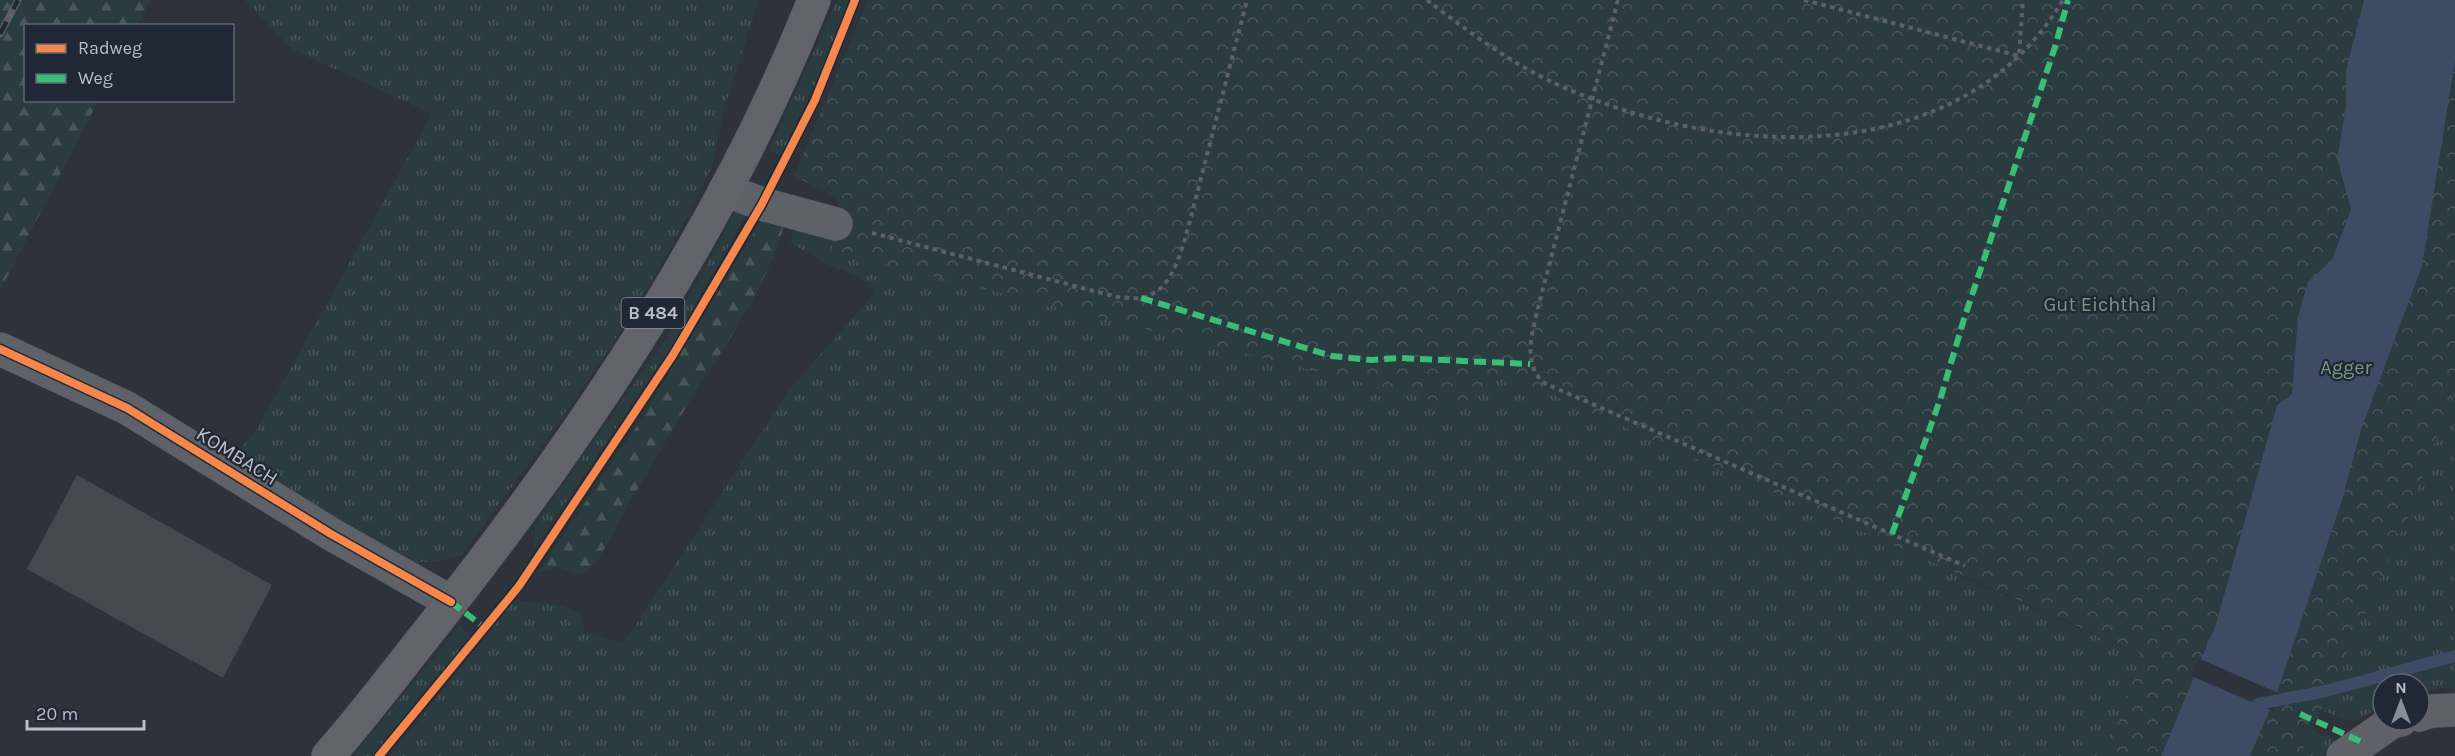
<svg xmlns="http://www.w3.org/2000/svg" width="2455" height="756" font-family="Karla,sans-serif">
	<defs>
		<pattern id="grass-tufts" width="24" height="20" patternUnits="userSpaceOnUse" patternTransform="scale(1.5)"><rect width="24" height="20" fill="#2b3c40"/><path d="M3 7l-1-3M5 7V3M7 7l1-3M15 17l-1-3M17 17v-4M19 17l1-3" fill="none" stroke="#48565a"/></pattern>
		<pattern id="forest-firs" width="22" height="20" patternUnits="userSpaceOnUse" patternTransform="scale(1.5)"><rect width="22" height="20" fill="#2b3c40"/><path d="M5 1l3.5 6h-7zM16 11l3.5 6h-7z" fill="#48565a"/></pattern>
		<pattern id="park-crowns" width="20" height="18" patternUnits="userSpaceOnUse" patternTransform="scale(1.5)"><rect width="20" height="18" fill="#2b3c40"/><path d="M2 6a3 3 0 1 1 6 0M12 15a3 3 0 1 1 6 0" fill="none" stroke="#48565a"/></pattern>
	</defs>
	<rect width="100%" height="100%" fill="#2e323a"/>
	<!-- grass -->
	<g fill="url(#grass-tufts)">
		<path d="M245,0H759L725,105L712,167L667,255L619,334L557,425L462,555C438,564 421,564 396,558L232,458L256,431L432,114L292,49Z"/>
		<polygon points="837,0 849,0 821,71 781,156 769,151"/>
		<polygon points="1257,0 1960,576 2194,678 2161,756 390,756 515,600 560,605 582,613 584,632 624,643 789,390 875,293 860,277 826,264 790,242 794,230 835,235"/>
		<polygon points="739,206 748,211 675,341 533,550 536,523 667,337"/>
		<polygon points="2455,265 2455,688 2437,688 2419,693 2419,684 2383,684 2383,705 2353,722 2304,704"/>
		<polygon points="460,626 471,636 377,751 373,756 353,756"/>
		<polygon points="2296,722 2335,741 2321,756 2250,756"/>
	</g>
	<!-- forest -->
	<g fill="url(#forest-firs)">
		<polygon points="0,0 150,0 137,25 26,26 26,100 98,101 0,291"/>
		<path d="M764,216L785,222C767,288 724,347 688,404C657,455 627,507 598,560L582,575L557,567L538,573L642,418Z"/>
	</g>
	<!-- park -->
	<polygon fill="url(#park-crowns)" points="868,0 2455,0 2455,386 2405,524 2300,756 2097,756 2121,718 2141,654 1501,373 1460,407 831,251 840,217 838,198 794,176"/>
	<!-- water -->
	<polygon fill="#3d4b64" points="2364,0 2455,0 2455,61 2422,266 2361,430 2341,503 2277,693 2250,756 2161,756 2216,624 2277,405 2292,394 2298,317 2308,282 2332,260 2351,209 2337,159 2346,107 2346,70"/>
	<!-- pier -->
	<polygon fill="#2e323a" points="2198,658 2280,694 2273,711 2191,676"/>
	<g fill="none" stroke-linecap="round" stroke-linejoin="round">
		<!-- stream -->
		<polyline stroke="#3d4b64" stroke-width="12" points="2258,704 2326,691 2455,656"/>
	</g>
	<!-- building -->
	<polygon fill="#45484f" points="77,475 272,585 223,678 27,569"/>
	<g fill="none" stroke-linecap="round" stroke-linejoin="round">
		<defs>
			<g id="minor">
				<polyline points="725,190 762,204 836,224"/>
				<polyline points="0,349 127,408 331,534 451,602"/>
				<polyline points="2419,715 2432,711 2455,710"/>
				<polyline points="2343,756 2392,722 2401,720"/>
			</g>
			<path id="major" d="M328,756C366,713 400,667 436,622C586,432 724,226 814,0"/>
		</defs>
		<!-- minor casing -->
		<use href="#minor" stroke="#4a4d53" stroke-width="34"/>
		<!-- major casing -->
		<use href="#major" stroke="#4c4f57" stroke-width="34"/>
		<!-- path -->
		<g stroke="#5b6065" stroke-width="4" stroke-dasharray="4.5 4.5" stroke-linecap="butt">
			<path d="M1427,0C1466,30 1508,61 1552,82C1713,158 1958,176 2063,0"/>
			<path d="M1618,0L1539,304C1533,331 1521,362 1544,383L1965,566"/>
			<polyline points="1804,0 2019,56 2023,0"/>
			<path d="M872,233L1117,297C1124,297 1133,299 1140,298C1170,293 1178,260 1186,236L1247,0"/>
		</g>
		<!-- minor -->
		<use href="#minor" stroke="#5e6168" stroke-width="33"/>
		<!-- major -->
		<use href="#major" stroke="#60636a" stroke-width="33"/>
		<defs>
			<polyline id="rail" points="0,34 18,0"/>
		</defs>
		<!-- rail casing -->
		<use href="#rail" stroke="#5c6066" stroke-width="7"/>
		<!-- rail -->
		<use href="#rail" stroke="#212835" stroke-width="4.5" stroke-dasharray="14" stroke-linecap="butt"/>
		<!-- quiet -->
		<g stroke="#3abd76" stroke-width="6" stroke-dasharray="12 6" stroke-linecap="butt">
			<polyline points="1141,298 1332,356 1371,360 1400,358 1530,364"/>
			<polyline points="1892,534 1940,400 1964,319 2055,47 2068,0"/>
			<polyline points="451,602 485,628"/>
			<polyline points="2300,714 2362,742"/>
		</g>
		<defs>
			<g id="cycleway">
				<polyline points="0,349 127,408 331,534 451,602"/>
				<polyline points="379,756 519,586 673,355 762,204 815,100 855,0"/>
			</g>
		</defs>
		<!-- cycleway casing -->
		<use href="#cycleway" stroke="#212835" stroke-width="11"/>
		<!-- cycleway -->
		<use href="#cycleway" stroke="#f5874c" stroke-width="8"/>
	</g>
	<g text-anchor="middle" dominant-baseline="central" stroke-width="4.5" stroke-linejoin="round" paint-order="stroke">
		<!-- shield labels -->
		<rect fill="#212835" stroke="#8b919d" stroke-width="1.5" x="621.5" y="298" width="63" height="30" rx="4.5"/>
		<g font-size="18" font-weight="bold" fill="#b9beca">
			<text x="653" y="313">B 484</text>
		</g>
		<!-- park labels -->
		<g font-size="20" fill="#719a7e" stroke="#212835">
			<text x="2100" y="304">Gut Eichthal</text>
			<text x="2346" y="367">Agger</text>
		</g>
		<!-- street labels -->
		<g font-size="20" fill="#b9beca" stroke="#212835">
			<text transform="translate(237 456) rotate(32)">KOMBACH</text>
		</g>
	</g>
	<!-- legend -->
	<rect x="24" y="24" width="210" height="78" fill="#212835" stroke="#5e6471" stroke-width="1.5"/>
	<rect x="36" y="44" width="30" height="9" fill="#f5874c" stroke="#5e6471" stroke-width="1.5"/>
	<text x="78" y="54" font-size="18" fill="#b9beca">Radweg</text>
	<rect x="36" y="74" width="30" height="9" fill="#3abd76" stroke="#5e6471" stroke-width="1.5"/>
	<text x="78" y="84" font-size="18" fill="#b9beca">Weg</text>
	<!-- north arrow -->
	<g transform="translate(2401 702)"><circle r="28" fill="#212835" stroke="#5e6471" stroke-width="1.5"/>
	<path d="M0-4.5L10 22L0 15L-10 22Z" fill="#888d98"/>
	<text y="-9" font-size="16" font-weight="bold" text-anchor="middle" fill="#b9beca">N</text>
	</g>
	<!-- scale -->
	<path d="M27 720v9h117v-9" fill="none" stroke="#b9beca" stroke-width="3"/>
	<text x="36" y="720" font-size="18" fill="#b9beca" stroke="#212835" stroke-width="4.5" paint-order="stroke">20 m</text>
</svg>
